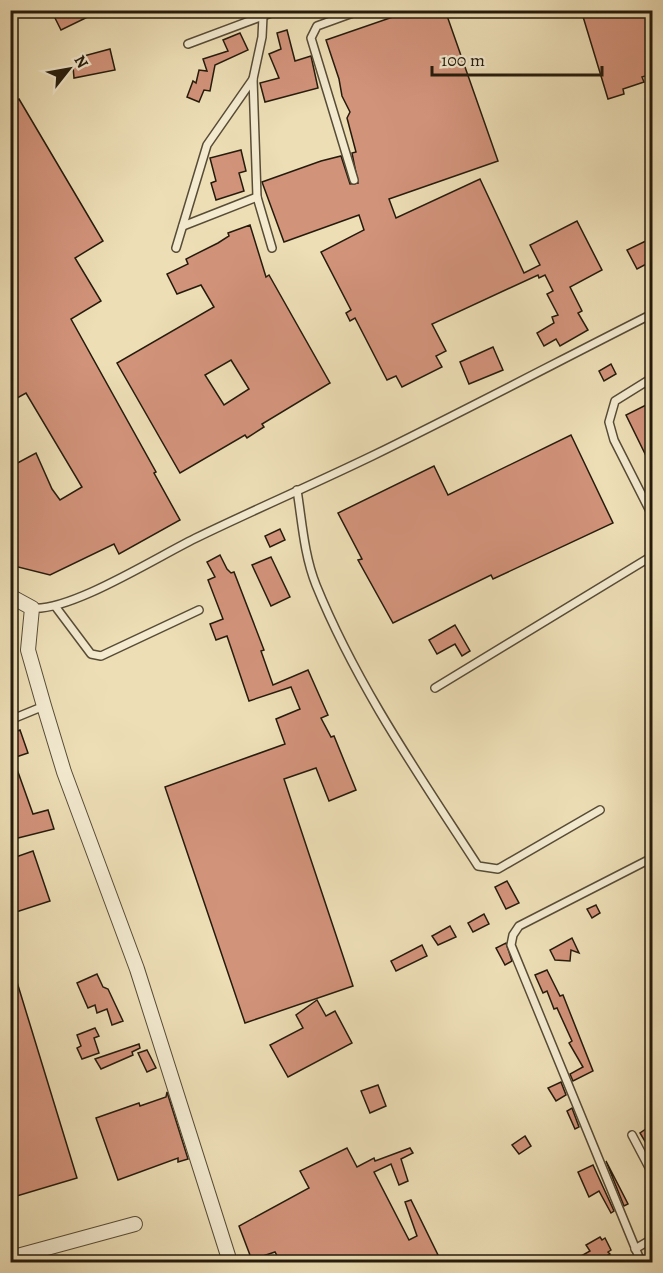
<svg xmlns="http://www.w3.org/2000/svg" width="663" height="1273" font-family="Alegreya,serif">
	<rect width="100%" height="100%" fill="#eddeb6"/>
	<filter id="stains"><feTurbulence type="fractalNoise" baseFrequency=".00333" numOctaves="4"/><feColorMatrix values="0 0 0 0 .2 0 0 0 0 .09 0 0 0 0 .02 0 0 0 .5 -.17"/></filter>
	<radialGradient id="worn" r=".72"><stop offset=".6" stop-color="#630" stop-opacity="0"/><stop offset="1" stop-color="#630" stop-opacity=".3"/></radialGradient>
	<!-- building -->
	<g fill="#d2937b" stroke="#251b0c" stroke-width="1.5" fill-rule="evenodd">
		<polygon points="51,10 102,10 61,30"/>
		<polygon points="413,10 445,10 498,161 389,199 396,218 480,179 524,273 540,265 530,245 577,221 602,270 570,287 582,311 578,313 588,330 560,346 556,339 544,346 537,333 554,323 552,317 558,315 547,294 553,291 545,275 539,278 538,275 432,324 446,351 436,356 442,367 402,387 396,376 387,380 355,318 350,321 346,313 351,310 321,252 364,230 359,215 284,242 262,182 321,161 341,156 350,184 358,183 352,153 356,152 347,118 350,112 342,96 339,79 326,40"/>
		<polygon points="581,10 652,10 652,74 642,77 644,82 623,89 624,94 608,99"/>
		<polygon points="287,30 295,61 311,56 318,88 265,102 260,83 279,78 269,54 281,49 277,33"/>
		<polygon points="240,33 248,50 215,65 210,91 204,90 199,102 187,97 193,81 196,83 199,70 207,71 203,59 228,51 223,40"/>
		<polygon points="110,49 115,70 74,78 73,66 82,65 80,57"/>
		<polygon points="19,99 103,241 75,258 101,301 71,319 156,472 154,473 180,520 119,554 114,544 50,575 10,565 10,467 36,453 52,489 60,500 82,487 26,393 10,402 10,319 17,315 10,304 10,104"/>
		<polygon points="241,150 246,171 239,173 244,191 216,200 211,183 216,181 210,158"/>
		<path d="M250,225L266,277L269,275L330,383L262,424L264,427L247,438L245,435L180,473L117,363L214,307L201,285L177,294L167,274L188,264L186,259L218,243L229,236L228,233ZM231,360L249,389L224,405L205,375Z"/>
		<polygon points="652,238 652,261 637,269 627,250"/>
		<polygon points="493,347 503,370 469,384 460,362"/>
		<polygon points="611,364 616,374 604,381 599,371"/>
		<polygon points="652,402 652,468 626,415"/>
		<polygon points="571,435 613,523 493,579 491,575 393,623 358,560 362,559 338,513 434,466 448,495"/>
		<polygon points="280,529 285,540 270,547 265,536"/>
		<polygon points="220,555 227,569 231,573 234,572 264,650 261,651 273,685 308,670 328,715 321,718 331,737 334,736 356,790 329,801 316,768 284,779 353,986 245,1023 165,787 285,744 276,719 300,709 291,687 249,701 227,636 216,640 210,624 223,619 208,580 215,577 207,562"/>
		<polygon points="271,557 290,597 271,606 252,565"/>
		<polygon points="455,625 470,651 462,656 455,644 437,654 429,640"/>
		<polygon points="20,730 28,753 13,758 33,814 48,810 54,829 10,840 10,734"/>
		<polygon points="33,851 50,901 10,914 10,859"/>
		<polygon points="507,881 519,903 506,909 495,887"/>
		<polygon points="596,905 600,913 592,918 587,909"/>
		<polygon points="484,914 489,924 473,932 468,923"/>
		<polygon points="450,926 456,937 438,945 432,936"/>
		<polygon points="572,938 579,953 571,950 570,961 555,960 550,950"/>
		<polygon points="506,943 512,961 505,965 496,948"/>
		<polygon points="422,945 427,956 396,971 391,961"/>
		<polygon points="13,969 77,1178 10,1198 10,970"/>
		<polygon points="547,970 560,996 563,995 593,1071 573,1081 570,1074 583,1067 569,1043 572,1041 557,1008 554,1009 547,991 543,993 535,975"/>
		<polygon points="97,974 103,987 108,989 123,1021 112,1025 107,1009 97,1013 95,1005 88,1008 77,983"/>
		<polygon points="317,1000 326,1016 335,1011 352,1043 288,1077 270,1045 303,1028 296,1015"/>
		<polygon points="95,1028 99,1036 94,1038 99,1053 82,1059 77,1048 81,1046 77,1035"/>
		<polygon points="139,1044 140,1048 132,1052 133,1055 101,1069 95,1059"/>
		<polygon points="147,1050 156,1068 147,1072 138,1053"/>
		<polygon points="561,1082 566,1095 556,1101 548,1088"/>
		<polygon points="378,1085 386,1106 370,1113 361,1091"/>
		<polygon points="167,1092 188,1159 178,1162 178,1158 118,1180 96,1118 139,1103 140,1106 166,1097"/>
		<polygon points="572,1108 579,1127 575,1129 567,1111"/>
		<polygon points="652,1125 652,1153 640,1133"/>
		<polygon points="525,1136 531,1146 519,1154 512,1145"/>
		<polygon points="347,1148 357,1167 374,1158 375,1161 410,1148 413,1153 401,1159 408,1181 399,1185 391,1164 374,1172 409,1240 417,1236 405,1202 411,1200 438,1255 436,1256 439,1263 281,1263 275,1252 260,1257 262,1263 253,1263 239,1226 309,1188 300,1171"/>
		<polygon points="606,1161 628,1204 624,1206"/>
		<polygon points="593,1165 614,1211 611,1213 599,1191 589,1197 578,1172"/>
		<polygon points="600,1237 602,1240 605,1238 611,1250 608,1252 610,1254 595,1263 569,1263 590,1251 586,1245"/>
	</g>
	<g fill="none" stroke-linecap="round" stroke-linejoin="round">
		<defs>
			<g id="lane">
				<polyline points="188,44 279,10"/>
				<polyline points="253,79 257,197 272,248"/>
				<polyline points="354,180 311,38 317,26 361,10"/>
				<polyline points="183,226 257,197"/>
				<polyline points="176,248 207,145 253,79 262,37 263,16"/>
				<polyline points="652,378 615,401 609,422 614,440 652,515"/>
				<path d="M297,490C302,521 304,555 316,585C357,686 419,775 478,866L498,869L600,810"/>
				<polyline points="55,606 91,654 101,656 199,610"/>
				<path d="M32,608C71,612 160,555 198,537C256,509 314,484 372,456C466,410 559,361 652,314"/>
				<polyline points="435,688 652,556"/>
				<polyline points="10,720 44,706"/>
				<polyline points="632,1135 652,1173"/>
				<polyline points="635,1249 652,1239"/>
				<polyline points="641,1262 511,945 513,935 519,926 652,858"/>
			</g>
			<g id="street">
				<polyline points="10,596 32,608 28,650 44,706 64,772 137,969 230,1262"/>
				<polyline points="10,1258 135,1224"/>
			</g>
		</defs>
		<!-- lane casing -->
		<use href="#lane" stroke="#574c36" stroke-width="10"/>
		<!-- street casing -->
		<use href="#street" stroke="#574c36" stroke-width="16"/>
		<!-- lane -->
		<use href="#lane" stroke="#f3ead0" stroke-width="7"/>
		<!-- street -->
		<use href="#street" stroke="#f3ead0" stroke-width="14"/>
	</g>
	<!-- margin -->
	<rect width="663" height="1273" fill="none" stroke="#eddeb6" stroke-width="36"/>
	<rect x="12" y="12" width="639" height="1249" fill="none" stroke="#251b0c" stroke-width="3"/>
	<rect x="18" y="18" width="627" height="1237" fill="none" stroke="#251b0c" stroke-width="1.5"/>
	<!-- north arrow -->
	<g transform="translate(69 69) rotate(59)" stroke="#f3ead0" stroke-width="4.5" paint-order="stroke">
	<path d="M0-4.5L10 22L0 15L-10 22Z" fill="#251b0c"/>
	<text y="-9" font-size="16" font-weight="bold" text-anchor="middle" fill="#251b0c">N</text>
	</g>
	<!-- scale -->
	<path d="M432 66v9h170v-9" fill="none" stroke="#251b0c" stroke-width="3"/>
	<text x="441" y="66" font-size="18" fill="#251b0c" stroke="#f3ead0" stroke-width="4.5" paint-order="stroke">100 m</text>
	<rect width="100%" height="100%" filter="url(#stains)"/>
	<rect width="100%" height="100%" fill="url(#worn)"/>
</svg>
